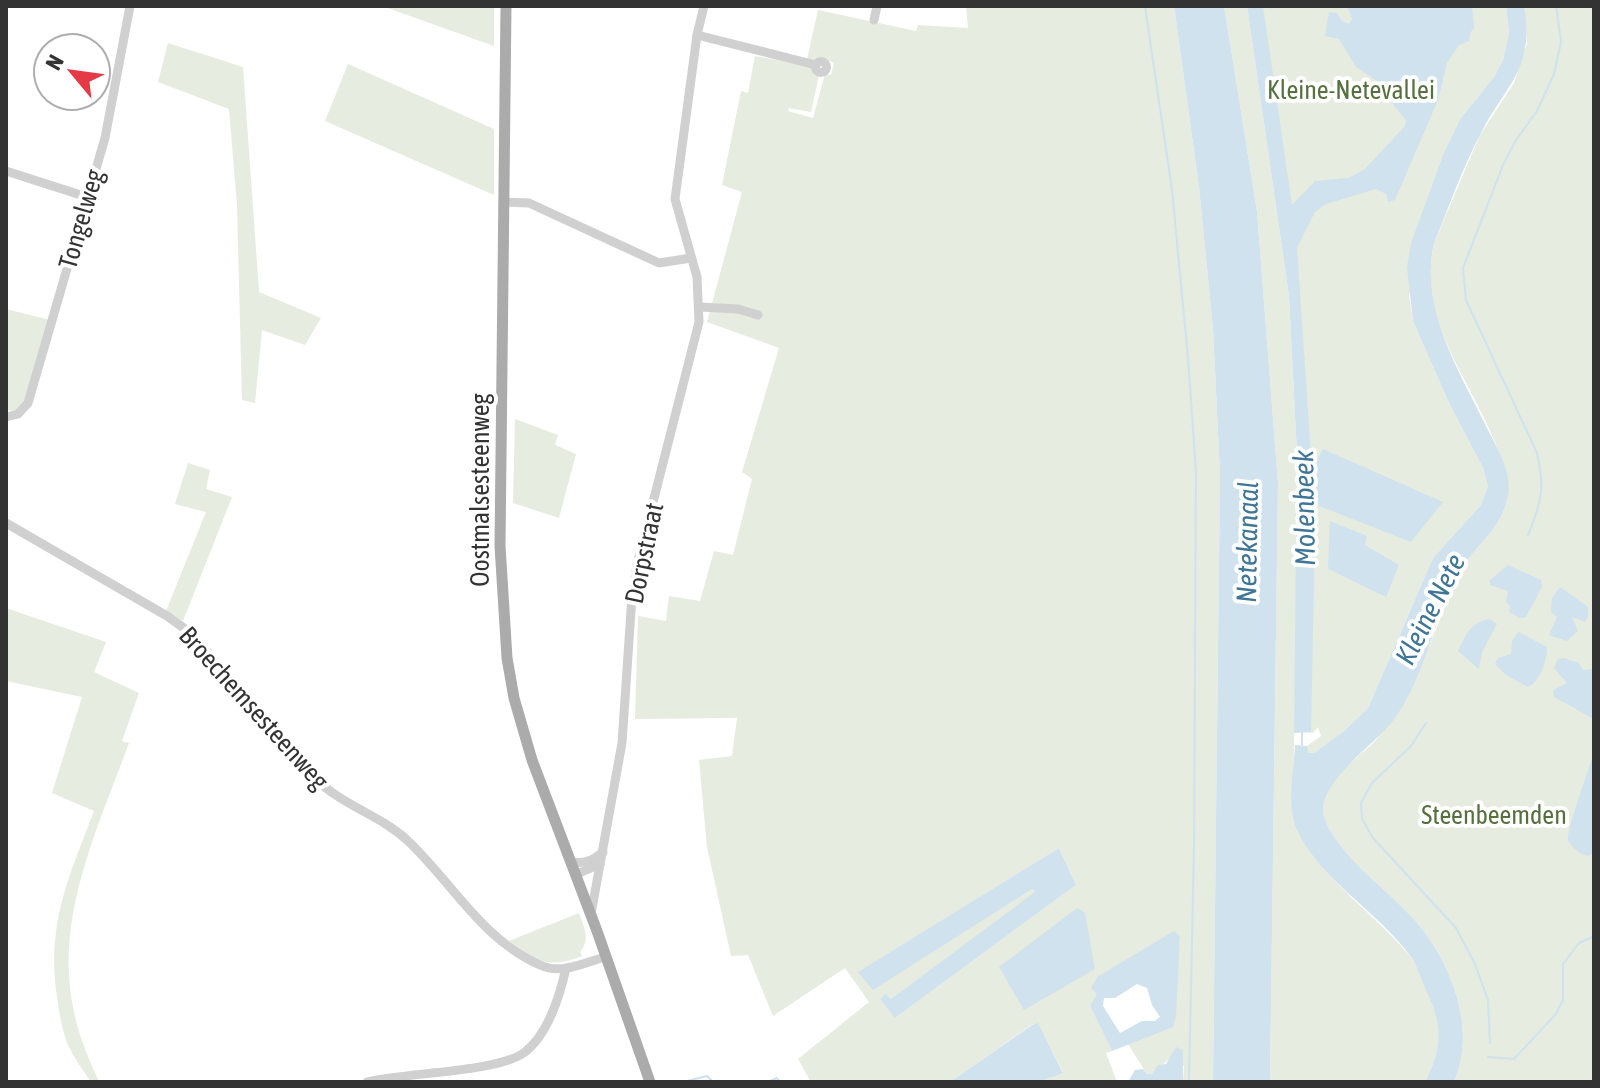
<svg xmlns="http://www.w3.org/2000/svg" width="1600" height="1088" font-family="'Asap Condensed',sans-serif">
	<rect width="100%" height="100%" fill="#fff"/>
	<!-- green -->
	<g fill="#e6ecdf" fill-rule="evenodd">
		<polygon points="382,6 494,6 494,46"/>
		<path d="M966,6H1174L1199,187L1213,329L1220,474L1213,1082H1183L1184,1066L1170,1058L1152,1074H1147L1128,1044L1173,1026L1180,936L1098,994L1090,1006L1112,1051L1106,1053L1117,1082H1038L1063,1072L1038,1024L1031,1025L950,1082H811L798,1059L869,1002L845,968L773,1016L748,955L731,956L707,847L699,760L732,756L737,718L635,719L638,616L666,621L669,596L700,601L714,551L733,555L752,479L742,472L779,348L707,322L742,192L722,185L741,91L748,93L755,56L813,67L819,75L811,112L789,108L788,111L813,118L825,74L831,75L834,63L821,57L814,61L807,59L818,10L916,31L918,25L968,28ZM1059,848L1076,885L895,1018L891,999L1036,893L1032,889L873,989L859,972Z"/>
		<path d="M1224,6H1247L1289,296L1297,455V575L1293,806C1301,867 1372,909 1409,955C1416,964 1421,977 1426,988C1430,997 1436,1007 1438,1016C1443,1038 1435,1063 1425,1082H1270L1278,483L1257,211Z"/>
		<polygon points="1253,6 1506,6 1509,33 1503,60 1494,77 1461,118 1409,295 1413,321 1449,403 1483,468 1488,486 1481,505 1433,558 1368,708 1344,731 1314,753 1307,753 1307,746 1321,736 1318,727 1313,733 1302,732 1296,295"/>
		<path d="M1524,6H1594V1082H1454C1478,1027 1450,958 1411,916C1385,888 1335,854 1324,816C1315,785 1358,759 1376,740C1408,704 1425,656 1443,612C1448,599 1452,585 1458,573C1473,548 1497,534 1506,504C1519,464 1459,378 1444,337C1432,307 1427,275 1434,243L1480,135L1514,83L1527,44Z"/>
		<polygon points="168,43 243,67 259,292 321,318 305,345 262,330 255,403 242,400 237,205 229,109 158,82"/>
		<polygon points="348,64 494,129 494,195 325,121"/>
		<polygon points="6,309 50,320 26,397 19,411 6,410"/>
		<polygon points="515,419 558,435 555,445 576,454 559,518 513,503"/>
		<polygon points="188,463 210,470 206,489 232,497 183,621 166,611 206,512 175,504"/>
		<path d="M6,608L106,642L94,672L139,693L122,741L129,743C98,828 53,919 74,1012C79,1037 89,1059 99,1082H91C83,1070 74,1058 68,1045C62,1030 59,1012 57,997C46,924 69,877 94,811L52,793L82,697L6,681Z"/>
		<path d="M579,913C584,928 591,939 580,952L582,956C548,969 536,962 509,941Z"/>
	</g>
	<!-- water -->
	<g fill="#cfe2ee" fill-rule="evenodd">
		<polygon points="1174,6 1224,6 1257,211 1278,483 1270,1082 1213,1082 1220,474 1213,329 1199,187"/>
		<polygon points="1247,6 1263,6 1292,205 1315,181 1349,178 1365,169 1405,126 1406,120 1394,106 1384,86 1356,67 1339,39 1325,36 1329,12 1337,13 1342,21 1349,24 1352,19 1347,6 1472,6 1474,28 1470,33 1469,41 1459,45 1447,63 1438,100 1395,200 1388,202 1386,194 1376,189 1326,204 1315,212 1297,248 1311,455 1318,458 1323,449 1443,502 1411,542 1317,505 1316,466 1311,465 1314,578 1311,732 1294,733 1297,455 1289,296"/>
		<path d="M1506,6H1524C1535,71 1506,83 1480,135C1462,169 1449,207 1434,243C1419,310 1460,372 1488,430C1500,454 1515,477 1506,504C1497,534 1473,547 1459,573C1434,617 1424,681 1392,722C1374,745 1315,785 1324,816C1335,853 1385,888 1411,916C1450,958 1478,1027 1454,1082H1425C1443,1046 1443,1025 1426,990C1421,979 1417,966 1411,957C1378,911 1322,882 1297,830C1286,806 1294,770 1295,745L1307,746L1308,753H1314L1344,731L1368,708L1433,558L1481,505L1488,486L1483,468L1449,403L1413,321L1407,267L1411,243L1444,153L1461,118L1494,77L1503,60L1509,33Z"/>
		<polygon points="1330,521 1367,536 1365,545 1399,565 1386,597 1328,569"/>
		<polygon points="1508,565 1541,580 1542,587 1526,617 1520,618 1509,612 1510,606 1506,602 1508,591 1490,585 1490,580"/>
		<polygon points="1560,587 1588,607 1588,616 1585,622 1572,617 1578,631 1567,641 1549,635 1557,617 1551,612 1552,598"/>
		<path d="M1490,619L1497,624L1482,652L1479,669L1458,651C1466,634 1470,623 1490,619Z"/>
		<path d="M1518,632L1547,647C1548,660 1539,683 1528,687L1506,675L1495,664L1498,658L1511,654L1512,641Z"/>
		<polygon points="1564,658 1579,663 1583,670 1594,669 1594,719 1554,697 1553,690 1567,683 1554,668 1558,659"/>
		<path d="M1594,753V853L1588,856C1581,854 1571,848 1568,840C1566,832 1590,765 1594,753Z"/>
		<polygon points="1059,848 1076,885 895,1018 880,999 886,994 891,999 1035,892 1032,889 873,990 858,972"/>
		<polygon points="1077,908 1085,913 1095,969 1024,1010 999,967"/>
		<path d="M1174,931L1180,936L1176,1016L1173,1027L1112,1051L1090,1006L1097,994L1091,988L1097,977ZM1137,984L1147,988L1152,1005L1160,1017L1155,1021H1142L1120,1033L1103,1006L1104,998H1115Z"/>
		<polygon points="1038,1023 1063,1073 1038,1082 950,1082 1032,1025"/>
		<polygon points="1176,1047 1183,1050 1183,1082 1128,1082 1135,1070 1143,1069 1147,1074 1152,1074 1158,1065 1166,1064"/>
	</g>
	<g fill="none" stroke-linecap="round" stroke-linejoin="round">
		<!-- stream -->
		<g stroke="#cfe2ee" stroke-width="2">
			<polyline points="1145,6 1172,190 1188,358 1196,472 1194,847 1189,1082"/>
			<path d="M1528,535C1542,501 1545,488 1537,453L1466,300L1463,268L1503,165L1516,140L1537,111L1554,74L1561,42L1556,6"/>
			<polyline points="1426,723 1411,746 1372,783 1361,803 1362,819 1373,838 1456,928 1475,964 1488,1000 1490,1043"/>
			<polyline points="1302,745 1302,732"/>
			<polyline points="1488,1057 1514,1059 1556,1014 1563,1000 1563,964 1579,943 1594,936"/>
			<polyline points="683,1082 707,1076 713,1082"/>
			<polyline points="768,1082 777,1078 780,1082"/>
		</g>
		<!-- minor -->
		<g stroke="#d0d0d0" stroke-width="9">
			<polyline points="874,20 877,6"/>
			<polyline points="697,35 816,65"/>
			<circle cx="821" cy="67" r="5.5"/>
			<polyline points="6,171 87,197"/>
			<polyline points="504,202 529,203 659,263 691,258"/>
			<polyline points="700,307 738,309 758,315"/>
			<polyline points="6,417 18,414 28,403 105,138 130,6"/>
			<path d="M6,523L167,616L188,631C234,677 270,733 316,779C343,806 380,815 407,840C452,882 481,939 540,965C561,975 584,963 605,957"/>
			<path d="M571,862C585,864 592,861 603,852"/>
			<polyline points="575,875 600,864"/>
			<polyline points="591,914 622,743 632,596 637,565 699,322 697,277 675,199 697,35 704,6"/>
			<path d="M367,1082C407,1072 497,1073 525,1052C548,1034 560,995 566,968"/>
		</g>
		<!-- major -->
		<polyline stroke="#ababab" stroke-width="11" points="506,6 500,546 507,658 514,698 532,760 597,931 650,1082"/>
	</g>
	<g text-anchor="middle" dominant-baseline="central" stroke-width="8" stroke-linejoin="round" paint-order="stroke">
		<!-- park labels -->
		<g font-size="26" fill="#56703f" stroke="#fff">
			<text x="1351" y="90">Kleine-Netevallei</text>
			<text x="1494" y="815">Steenbeemden</text>
		</g>
		<!-- street labels -->
		<g font-size="26" fill="#333" stroke="#fff">
			<text transform="translate(81 219) rotate(-74)">Tongelweg</text>
			<text transform="translate(480 490) rotate(-90)">Oostmalsesteenweg</text>
			<text transform="translate(644 553) rotate(-78)">Dorpstraat</text>
			<text transform="translate(254 708) rotate(48)">Broechemsesteenweg</text>
		</g>
		<!-- water labels -->
		<g font-size="28" font-style="italic" fill="#3f7597" stroke="#fff">
			<text transform="translate(1304 508) rotate(-91)">Molenbeek</text>
			<text transform="translate(1247 542) rotate(-89)">Netekanaal</text>
			<text transform="translate(1430 609) rotate(-63)">Kleine Nete</text>
		</g>
	</g>
	<!-- border -->
	<rect width="1600" height="1088" fill="none" stroke="#333333" stroke-width="16"/>
	<!-- north arrow -->
	<g transform="translate(72 72) rotate(299)"><circle r="38" fill="#ffffff" stroke="#adadad" stroke-width="2"/>
	<path d="M0-6L14 30L0 20L-14 30Z" fill="#e63946"/>
	<text y="-12" font-size="22" font-weight="bold" text-anchor="middle" fill="#333333">N</text>
	</g>
</svg>
